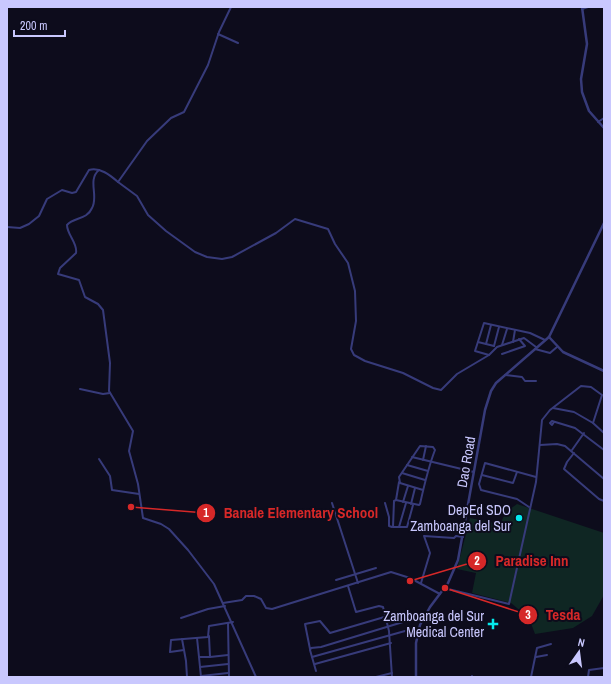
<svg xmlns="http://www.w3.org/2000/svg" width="611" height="684" font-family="'Archivo Narrow',sans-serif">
	<rect width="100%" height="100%" fill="#0d0c1c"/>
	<!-- green -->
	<polygon fill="#0f2623" points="517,504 604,533 604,595 592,616 573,628 535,634 529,618 511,603 472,593 476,573 457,569 470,518 500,524 506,512"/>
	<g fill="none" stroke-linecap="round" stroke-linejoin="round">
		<!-- minor -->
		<g stroke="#373b7a" stroke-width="2">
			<polyline points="582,9 588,7"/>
			<polyline points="218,34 238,43"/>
			<polyline points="598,122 604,118"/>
			<path d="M99,170C87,180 99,196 92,208C87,220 74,217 67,225C67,235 78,243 76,253L60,268L58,274L79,280L85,297L98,304L103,310L110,363L109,391L133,431L129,451L138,484L143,518L161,524L169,529L188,550L214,584L256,677"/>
			<polyline points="118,182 137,196 148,215 166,231 195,252 207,257 222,259 232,257 276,233 295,219 328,229 335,244 348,263 355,291 356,321 351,349 354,355 365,361 403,373 433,388 441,390 457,374 489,355 497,347 524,338 536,347"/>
			<path d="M7,227L20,228L29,224L39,216L47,199L62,190L72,193L76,192L89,170C100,167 110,175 118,182L147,141L171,118L184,112L208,65L219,32L231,7"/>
			<polyline points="478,342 494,346"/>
			<polyline points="513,342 515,330"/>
			<polyline points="486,344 491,325"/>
			<polyline points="502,345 507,329"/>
			<polyline points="494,346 499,327"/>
			<polyline points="535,349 550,353 557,347"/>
			<polyline points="502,354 525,346 519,339"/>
			<polyline points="489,355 475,351 484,323 530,333 545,340"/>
			<polyline points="505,375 522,377 525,381 536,381"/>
			<polyline points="80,389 103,394 110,393"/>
			<polyline points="553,408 574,412 593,423"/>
			<polyline points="554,422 552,425 550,423 552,421 575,428 604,450"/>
			<polyline points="540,445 557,444 565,446 604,479"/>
			<polyline points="572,450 584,433"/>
			<polyline points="574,453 567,462 564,469 599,499 604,501"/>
			<polyline points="412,457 474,472"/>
			<polyline points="99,459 110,476 112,490 139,494"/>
			<polyline points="423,460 426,446"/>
			<polyline points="407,465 428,471"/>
			<polyline points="402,473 425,480"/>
			<polyline points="482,475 513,483 517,472"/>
			<path d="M399,482L396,500L419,505L420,504C424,486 428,468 435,450L433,447L420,446L399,477L400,483L423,490"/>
			<polyline points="396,500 394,501 393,527 407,527 413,505"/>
			<polyline points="403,502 408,486"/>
			<polyline points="332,503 358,583"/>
			<polyline points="385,503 389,517 389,526 392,527"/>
			<polyline points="411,504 415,488"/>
			<polyline points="529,507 517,499 481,490 479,484 485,463 536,477"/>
			<polyline points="399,527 406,503"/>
			<polyline points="336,580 376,568"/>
			<polyline points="421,583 430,553 424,536 454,538 456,536 463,537"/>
			<polyline points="348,586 356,612 379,606 383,607 389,631 392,677"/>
			<polyline points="444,588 509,604 536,482 542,420 550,410 581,386 591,387 602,395 593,423 604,433"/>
			<polyline points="223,603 242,600 246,596 254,596 261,599 266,608 272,609 391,572 410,578 440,594"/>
			<polyline points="181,618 208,609 225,606"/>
			<polyline points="228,623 229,677"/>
			<polyline points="604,627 604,660"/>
			<polyline points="209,636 210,657 228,655"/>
			<polyline points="197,638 199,657"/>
			<polyline points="182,639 186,661 187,677"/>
			<polyline points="310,649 305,624 320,621 330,633 398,613"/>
			<polyline points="184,650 170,652 171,640 208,637 209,626 233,622"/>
			<polyline points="312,657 405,631"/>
			<polyline points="536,657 547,655"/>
			<polyline points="315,664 391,643"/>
			<polyline points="200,667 228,664"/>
			<polyline points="316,671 310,650 311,648 321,647 403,622"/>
			<polyline points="201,676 228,673"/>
			<polyline points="472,676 472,677"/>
			<polyline points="201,677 199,657 210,657"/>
			<polyline points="376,677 392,673"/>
			<polyline points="531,677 537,648 551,644"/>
			<polyline points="588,677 589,670 604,668"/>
		</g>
		<!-- tertiary -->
		<g stroke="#373b7a" stroke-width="2.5">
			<polyline points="582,7 587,44 581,79 582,92 589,111 604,128"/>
			<polyline points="549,337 563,352 604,371"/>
			<polyline points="416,677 416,643 420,625 430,607 448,583 458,560 485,410 491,391 496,383 549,337 604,223"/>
		</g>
	</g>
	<!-- markers -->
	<g fill="#05e9ec" stroke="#0d0c1c" stroke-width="1.5">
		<circle cx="519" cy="518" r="4"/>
		<path d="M491 618h4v4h4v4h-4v4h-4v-4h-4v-4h4z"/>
	</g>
	<g text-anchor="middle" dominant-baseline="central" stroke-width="4" stroke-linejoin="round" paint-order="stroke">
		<!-- street labels -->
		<g font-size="14" fill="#c9c8fe" stroke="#0d0c1c">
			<text transform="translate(466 462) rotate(-80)">Dao Road</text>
		</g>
		<!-- poi labels -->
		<g font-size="14" fill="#c9c8fe" stroke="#0d0c1c" text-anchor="end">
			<text x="511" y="510">DepEd SDO<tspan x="511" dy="16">Zamboanga del Sur</tspan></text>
			<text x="484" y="616">Zamboanga del Sur<tspan x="484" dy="16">Medical Center</tspan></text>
		</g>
	</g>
	<!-- callouts -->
	<path fill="none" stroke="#d62828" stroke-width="1.5" d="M131 507L206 513M410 581L477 561M445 588L528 615"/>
	<g fill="#d62828" stroke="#0d0c1c" stroke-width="1.5">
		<circle cx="131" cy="507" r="4"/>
		<circle cx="410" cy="581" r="4"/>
		<circle cx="445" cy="588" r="4"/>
		<circle cx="206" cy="513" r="10"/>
		<circle cx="477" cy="561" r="10"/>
		<circle cx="528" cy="615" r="10"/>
	</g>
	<g font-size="12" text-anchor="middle" font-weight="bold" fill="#fff">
		<text x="206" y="517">1</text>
		<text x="477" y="565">2</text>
		<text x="528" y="619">3</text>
	</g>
	<g font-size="15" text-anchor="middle" font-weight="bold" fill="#d62828" stroke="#0d0c1c" stroke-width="4" stroke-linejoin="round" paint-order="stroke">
		<text x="301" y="518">Banale Elementary School</text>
		<text x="532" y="566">Paradise Inn</text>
		<text x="563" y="620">Tesda</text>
	</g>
	<!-- border -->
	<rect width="611" height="684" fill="none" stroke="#c9c8fe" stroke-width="16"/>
	<!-- north arrow -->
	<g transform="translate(579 652) rotate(14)" stroke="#0d0c1c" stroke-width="3" paint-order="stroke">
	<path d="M0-3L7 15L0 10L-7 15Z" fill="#c9c8fe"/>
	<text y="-6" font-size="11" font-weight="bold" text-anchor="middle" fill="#c9c8fe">N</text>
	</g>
	<!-- scale -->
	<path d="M14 30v6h51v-6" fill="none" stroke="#c9c8fe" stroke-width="2"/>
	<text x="20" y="30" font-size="12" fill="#c9c8fe" stroke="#0d0c1c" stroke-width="3" paint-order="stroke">200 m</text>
</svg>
